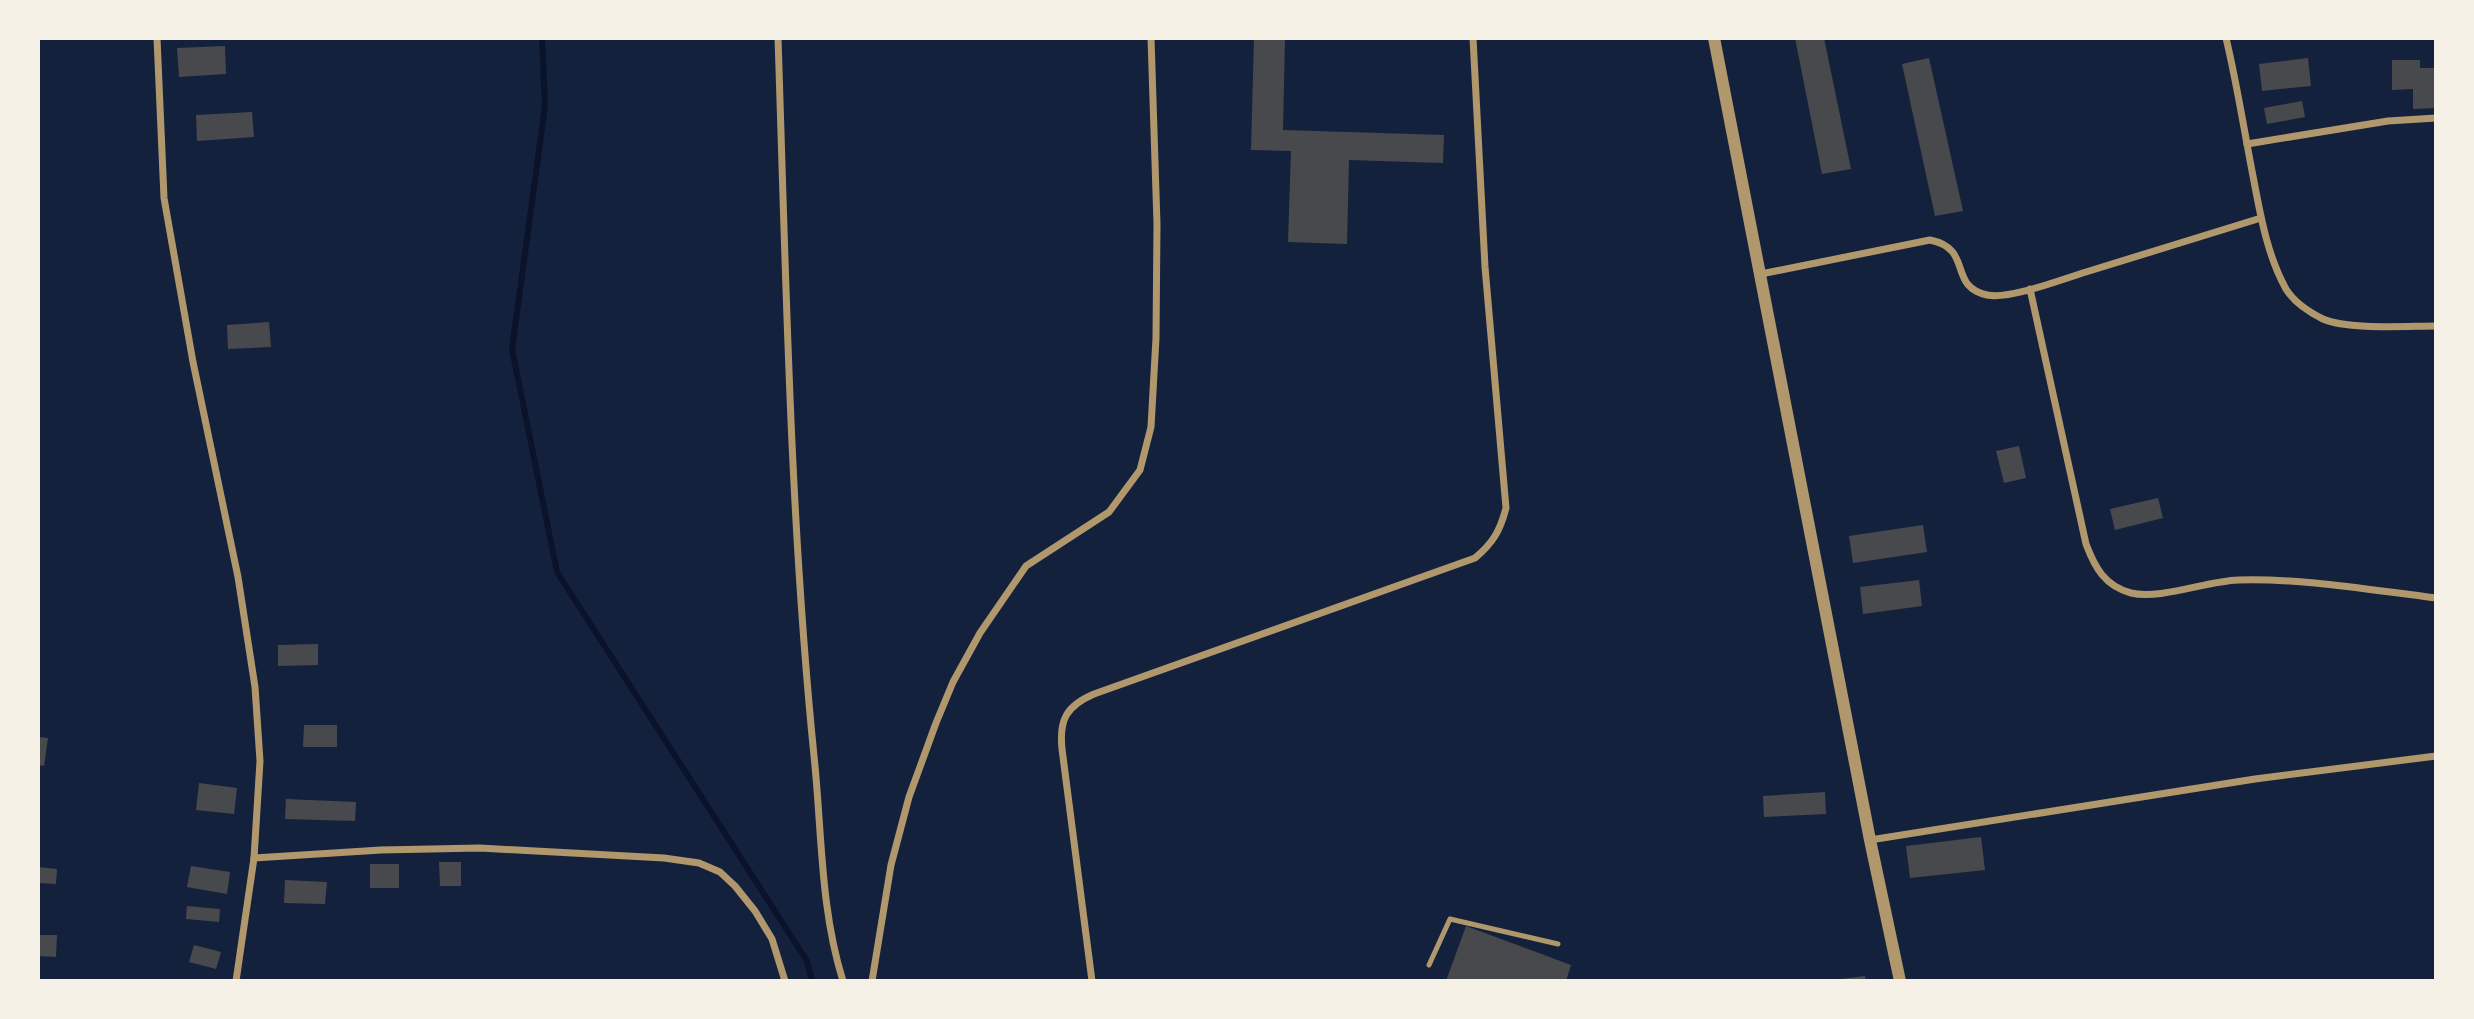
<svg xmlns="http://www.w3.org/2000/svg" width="2474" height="1019" font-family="Spectral,serif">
	<rect width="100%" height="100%" fill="#14213d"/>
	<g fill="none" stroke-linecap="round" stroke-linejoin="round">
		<!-- stream -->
		<polyline stroke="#0b132b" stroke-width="6" points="542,38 545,106 512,349 557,572 807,961 812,981"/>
	</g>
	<!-- building -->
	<g fill="#48494c">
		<polygon points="1254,38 1285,38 1283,130 1444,135 1443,163 1349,160 1347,244 1288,242 1291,151 1251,150"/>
		<polygon points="1795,38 1824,38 1851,169 1822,174"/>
		<polygon points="225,46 226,74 179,77 177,48"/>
		<polygon points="1929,58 1963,211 1935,216 1902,64"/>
		<polygon points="2308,58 2311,86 2262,91 2259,64"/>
		<polygon points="2392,60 2420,60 2420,68 2436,68 2436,108 2413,109 2413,89 2392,90"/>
		<polygon points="2302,101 2305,117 2267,124 2264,108"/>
		<polygon points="252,112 254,137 197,141 196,115"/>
		<polygon points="269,322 271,347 228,349 227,325"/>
		<polygon points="2019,446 2026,478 2004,483 1996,451"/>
		<polygon points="2158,498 2163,518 2115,530 2110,509"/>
		<polygon points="1923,525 1927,552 1853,563 1849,536"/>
		<polygon points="1919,580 1922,606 1863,614 1860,587"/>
		<polygon points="318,644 318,665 278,666 278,645"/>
		<polygon points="304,725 337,725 337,747 303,747"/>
		<polygon points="38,737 48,738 44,766 38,765"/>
		<polygon points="199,783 237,788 234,814 196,810"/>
		<polygon points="1825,792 1826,814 1764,817 1763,796"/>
		<polygon points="286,799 356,802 355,821 285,819"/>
		<polygon points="1981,837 1985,870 1910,878 1906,846"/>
		<polygon points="439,862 461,862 461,886 440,886"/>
		<rect x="370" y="864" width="29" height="24"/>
		<polygon points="191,866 230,872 227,894 187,887"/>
		<polygon points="38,867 57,869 56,884 38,883"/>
		<polygon points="285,880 327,882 325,904 284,903"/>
		<polygon points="187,906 220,909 219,922 186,919"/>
		<polygon points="1466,926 1571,965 1566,981 1446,981"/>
		<polygon points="38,935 57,935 56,957 38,956"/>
		<polygon points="194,945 221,952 216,969 189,962"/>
		<polygon points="1865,976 1866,981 1840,981 1840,979"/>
	</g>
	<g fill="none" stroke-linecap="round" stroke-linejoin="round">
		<!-- service -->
		<polyline stroke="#b1986c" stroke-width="5" points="1429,965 1450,919 1558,944"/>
		<!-- minor -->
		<g stroke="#b1986c" stroke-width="7">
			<polyline points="157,38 164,198 193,362 238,577 255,687 260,761 254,858 236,981"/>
			<path d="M778,38C786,278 790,518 814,756C822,831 820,908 843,981"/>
			<path d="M2226,38C2237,84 2244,130 2253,176C2260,213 2267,255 2286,289C2294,302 2309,312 2323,319C2348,330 2407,326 2436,326"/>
			<polyline points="2247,144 2388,121 2436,118"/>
			<path d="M1761,274L1930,240C1974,249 1947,286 1987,295C2009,300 2063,279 2086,272C2144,254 2203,236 2261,218"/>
			<path d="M2030,289L2086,544C2095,568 2105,586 2131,593C2160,600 2207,581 2238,580C2303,578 2370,590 2436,598"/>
			<polyline points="1870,840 2255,779 2436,756"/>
			<polyline points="254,858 381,850 480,848 664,858 699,863 720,872 735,886 755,911 772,939 785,981"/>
			<polyline points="872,981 891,865 909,797 936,723 953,682 980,633 1026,566 1109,512 1140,470 1151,427 1156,338 1157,224 1151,38"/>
			<path d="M1092,981L1062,749C1059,720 1066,706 1094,694L1475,558C1493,543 1500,531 1506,508L1485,267L1473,38"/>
		</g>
		<!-- tertiary -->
		<polyline stroke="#b1986c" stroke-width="12" points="1714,38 1870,840 1900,981"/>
	</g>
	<!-- border -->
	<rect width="2474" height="1019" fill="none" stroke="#f6f1e7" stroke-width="80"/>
</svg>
